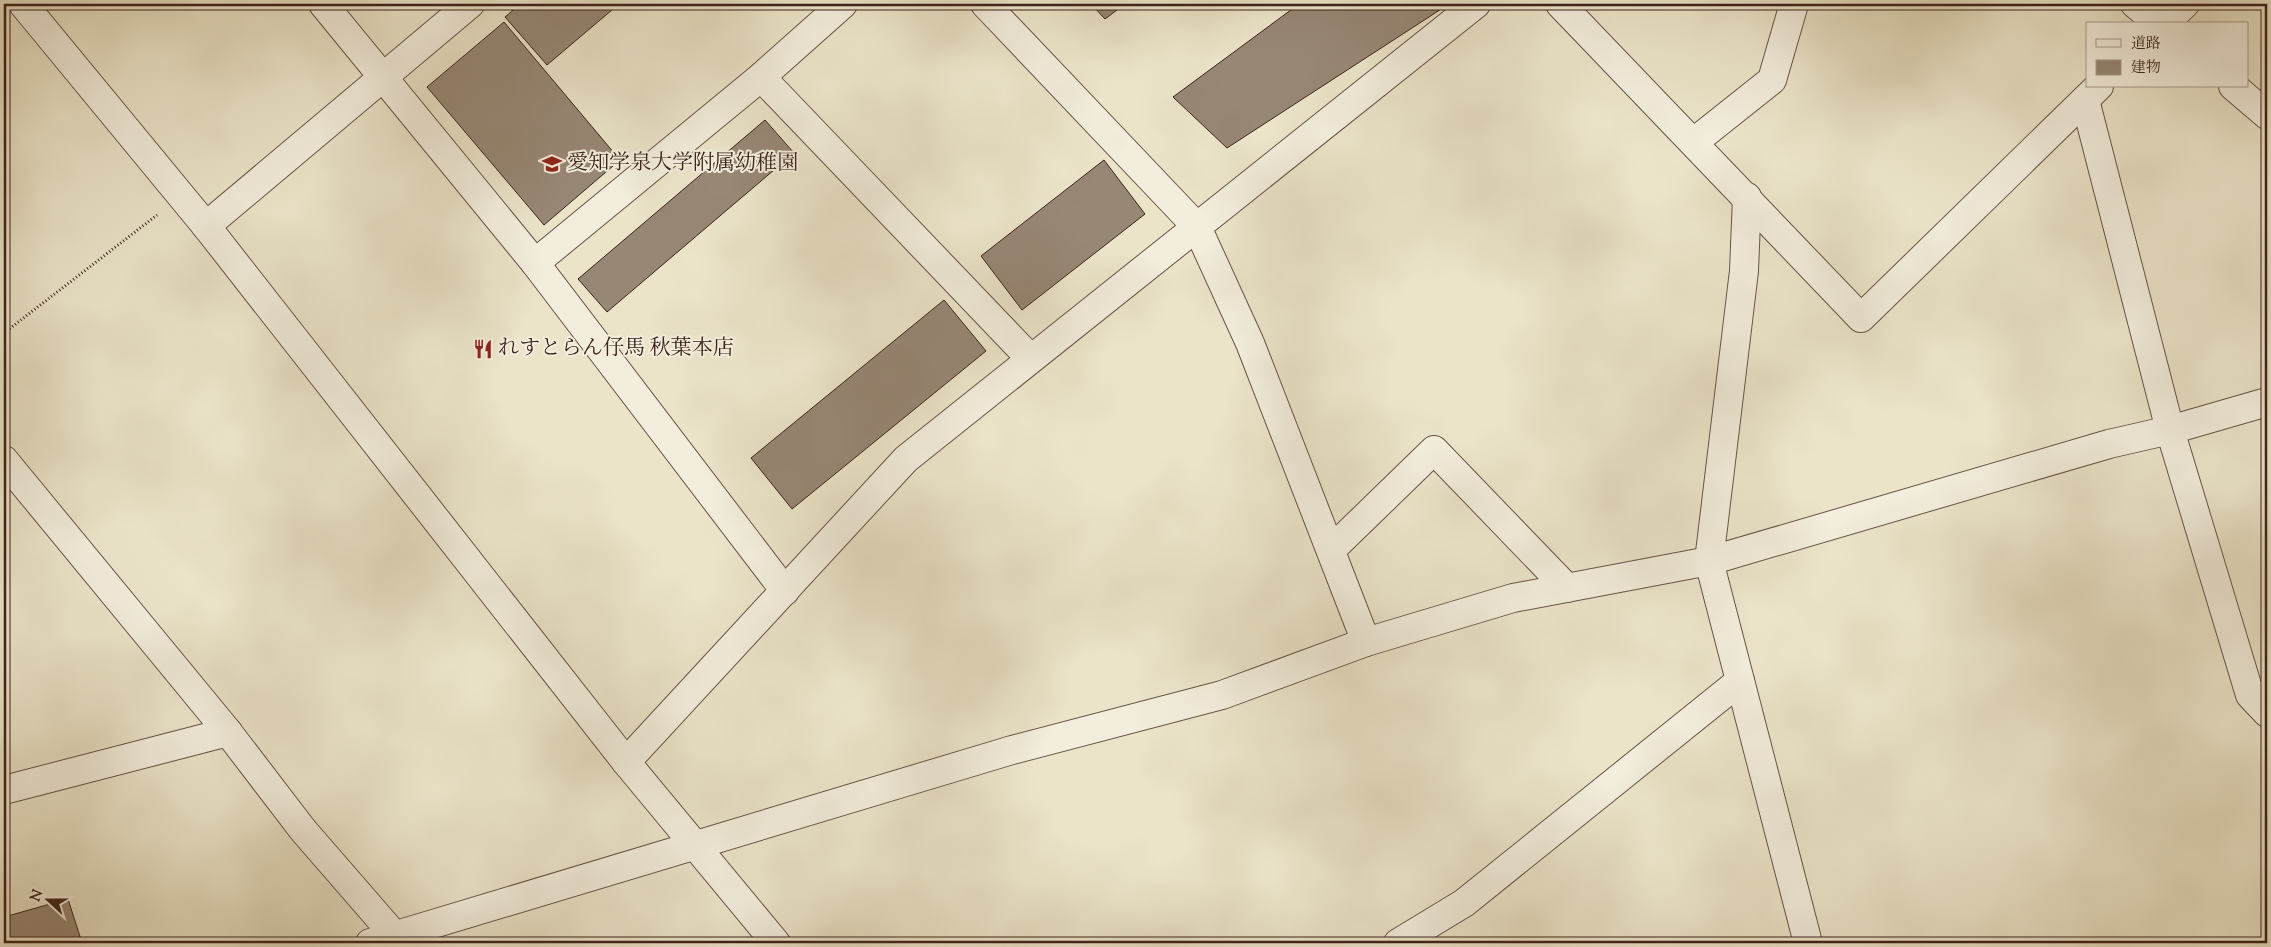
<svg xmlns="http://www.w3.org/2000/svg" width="2271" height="947" font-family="'Sorts Mill Goudy','Noto Serif JP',serif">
	<rect width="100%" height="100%" fill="#ebe4c9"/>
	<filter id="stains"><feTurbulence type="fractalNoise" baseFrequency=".004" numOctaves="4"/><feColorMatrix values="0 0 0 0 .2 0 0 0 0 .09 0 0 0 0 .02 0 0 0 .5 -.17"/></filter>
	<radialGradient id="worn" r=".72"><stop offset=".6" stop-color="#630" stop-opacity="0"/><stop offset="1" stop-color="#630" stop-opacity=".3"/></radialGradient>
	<!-- building -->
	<g fill="#978775" stroke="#3c231a">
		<polygon points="520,4 619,4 547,65 505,17"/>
		<polygon points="1091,4 1125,4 1105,19"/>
		<polygon points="1299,4 1449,4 1227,148 1173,97"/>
		<polygon points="504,22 620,160 544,225 427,87"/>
		<polygon points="765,120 794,153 607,312 578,279"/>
		<polygon points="1104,160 1145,214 1022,310 981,256"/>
		<polygon points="944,300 986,351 792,509 751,458"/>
		<polygon points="68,899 82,943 4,943 4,917"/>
	</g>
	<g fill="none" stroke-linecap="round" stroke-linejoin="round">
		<defs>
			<g id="minor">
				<polyline points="23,4 206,226 626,762 776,943"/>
				<polyline points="323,4 535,263 785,591"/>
				<polyline points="985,4 1197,227 1250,343 1366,642"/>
				<polyline points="1560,4 1861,318 2099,86"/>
				<polyline points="2135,4 2159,24"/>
				<polyline points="2164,24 2185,4"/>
				<polyline points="761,77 1030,358"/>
				<polyline points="2233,86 2267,115"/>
				<polyline points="2085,100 2170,430 2250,695 2267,713"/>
				<polyline points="1694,142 1772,80 1794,4"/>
				<polyline points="1747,197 1744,271 1709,561 1808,943"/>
				<polyline points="206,226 470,4"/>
				<polyline points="535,263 761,77 843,4"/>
				<polyline points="4,460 228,732 303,830 395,936"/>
				<polyline points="1331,550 1434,450 1567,588"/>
				<polyline points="626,762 906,459 1476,4"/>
				<polyline points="4,790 228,732"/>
				<polyline points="370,943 1012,750 1222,695 1366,642 1513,598 1709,561 2109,444 2170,430 2267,402"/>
				<polyline points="1398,943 1464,903 1740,681"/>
			</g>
		</defs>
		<!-- minor casing -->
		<use href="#minor" stroke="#685346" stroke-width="30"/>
		<!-- path -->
		<polyline stroke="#3c231a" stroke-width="3" stroke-dasharray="1 2.5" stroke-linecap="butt" points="4,333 157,215"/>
		<!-- minor -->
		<use href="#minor" stroke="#f2eddc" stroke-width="28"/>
	</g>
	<!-- icons -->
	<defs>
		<symbol id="school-bare" viewBox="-9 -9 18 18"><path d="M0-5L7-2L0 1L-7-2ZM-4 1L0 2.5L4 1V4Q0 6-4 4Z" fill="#8f2418" stroke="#f2eddc" stroke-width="2.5" paint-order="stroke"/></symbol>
		<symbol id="restaurant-bare" viewBox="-9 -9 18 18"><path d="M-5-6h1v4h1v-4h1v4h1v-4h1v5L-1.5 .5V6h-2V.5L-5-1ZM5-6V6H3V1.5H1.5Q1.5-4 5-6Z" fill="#8f2418" stroke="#f2eddc" stroke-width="2.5" paint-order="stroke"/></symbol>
	</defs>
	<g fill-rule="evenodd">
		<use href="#school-bare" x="538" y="150" width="28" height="28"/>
		<use href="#restaurant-bare" x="469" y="335" width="28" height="28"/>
	</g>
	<g text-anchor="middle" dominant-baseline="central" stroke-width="4" stroke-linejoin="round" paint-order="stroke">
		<!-- poi labels -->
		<g font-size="21" fill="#3c231a" stroke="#f2eddc" text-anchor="start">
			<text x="567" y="164">愛知学泉大学附属幼稚園</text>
			<text x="498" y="349">れすとらん仔馬 秋葉本店</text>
		</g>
	</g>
	<!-- margin -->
	<rect width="2271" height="947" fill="none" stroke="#ebe4c9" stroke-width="20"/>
	<rect x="5" y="5" width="2261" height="937" fill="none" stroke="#3c231a" stroke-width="2.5"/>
	<rect x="10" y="10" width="2251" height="927" fill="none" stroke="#3c231a"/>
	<!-- legend -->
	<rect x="2086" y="22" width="162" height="65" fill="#f2eddc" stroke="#a99c8e"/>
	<rect x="2096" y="39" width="25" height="8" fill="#f2eddc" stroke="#a99c8e"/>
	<text x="2131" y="48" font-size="15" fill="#3c231a">道路</text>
	<rect x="2096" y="60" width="25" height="15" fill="#978775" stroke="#a99c8e"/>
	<text x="2131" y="72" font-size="15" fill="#3c231a">建物</text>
	<!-- north arrow -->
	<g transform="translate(48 900) rotate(291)" stroke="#f2eddc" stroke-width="4" paint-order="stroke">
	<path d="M0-4L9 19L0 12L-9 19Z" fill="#3c231a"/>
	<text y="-8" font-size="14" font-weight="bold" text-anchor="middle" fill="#3c231a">N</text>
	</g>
	<rect width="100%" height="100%" filter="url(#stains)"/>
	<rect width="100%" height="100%" fill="url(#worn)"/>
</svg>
